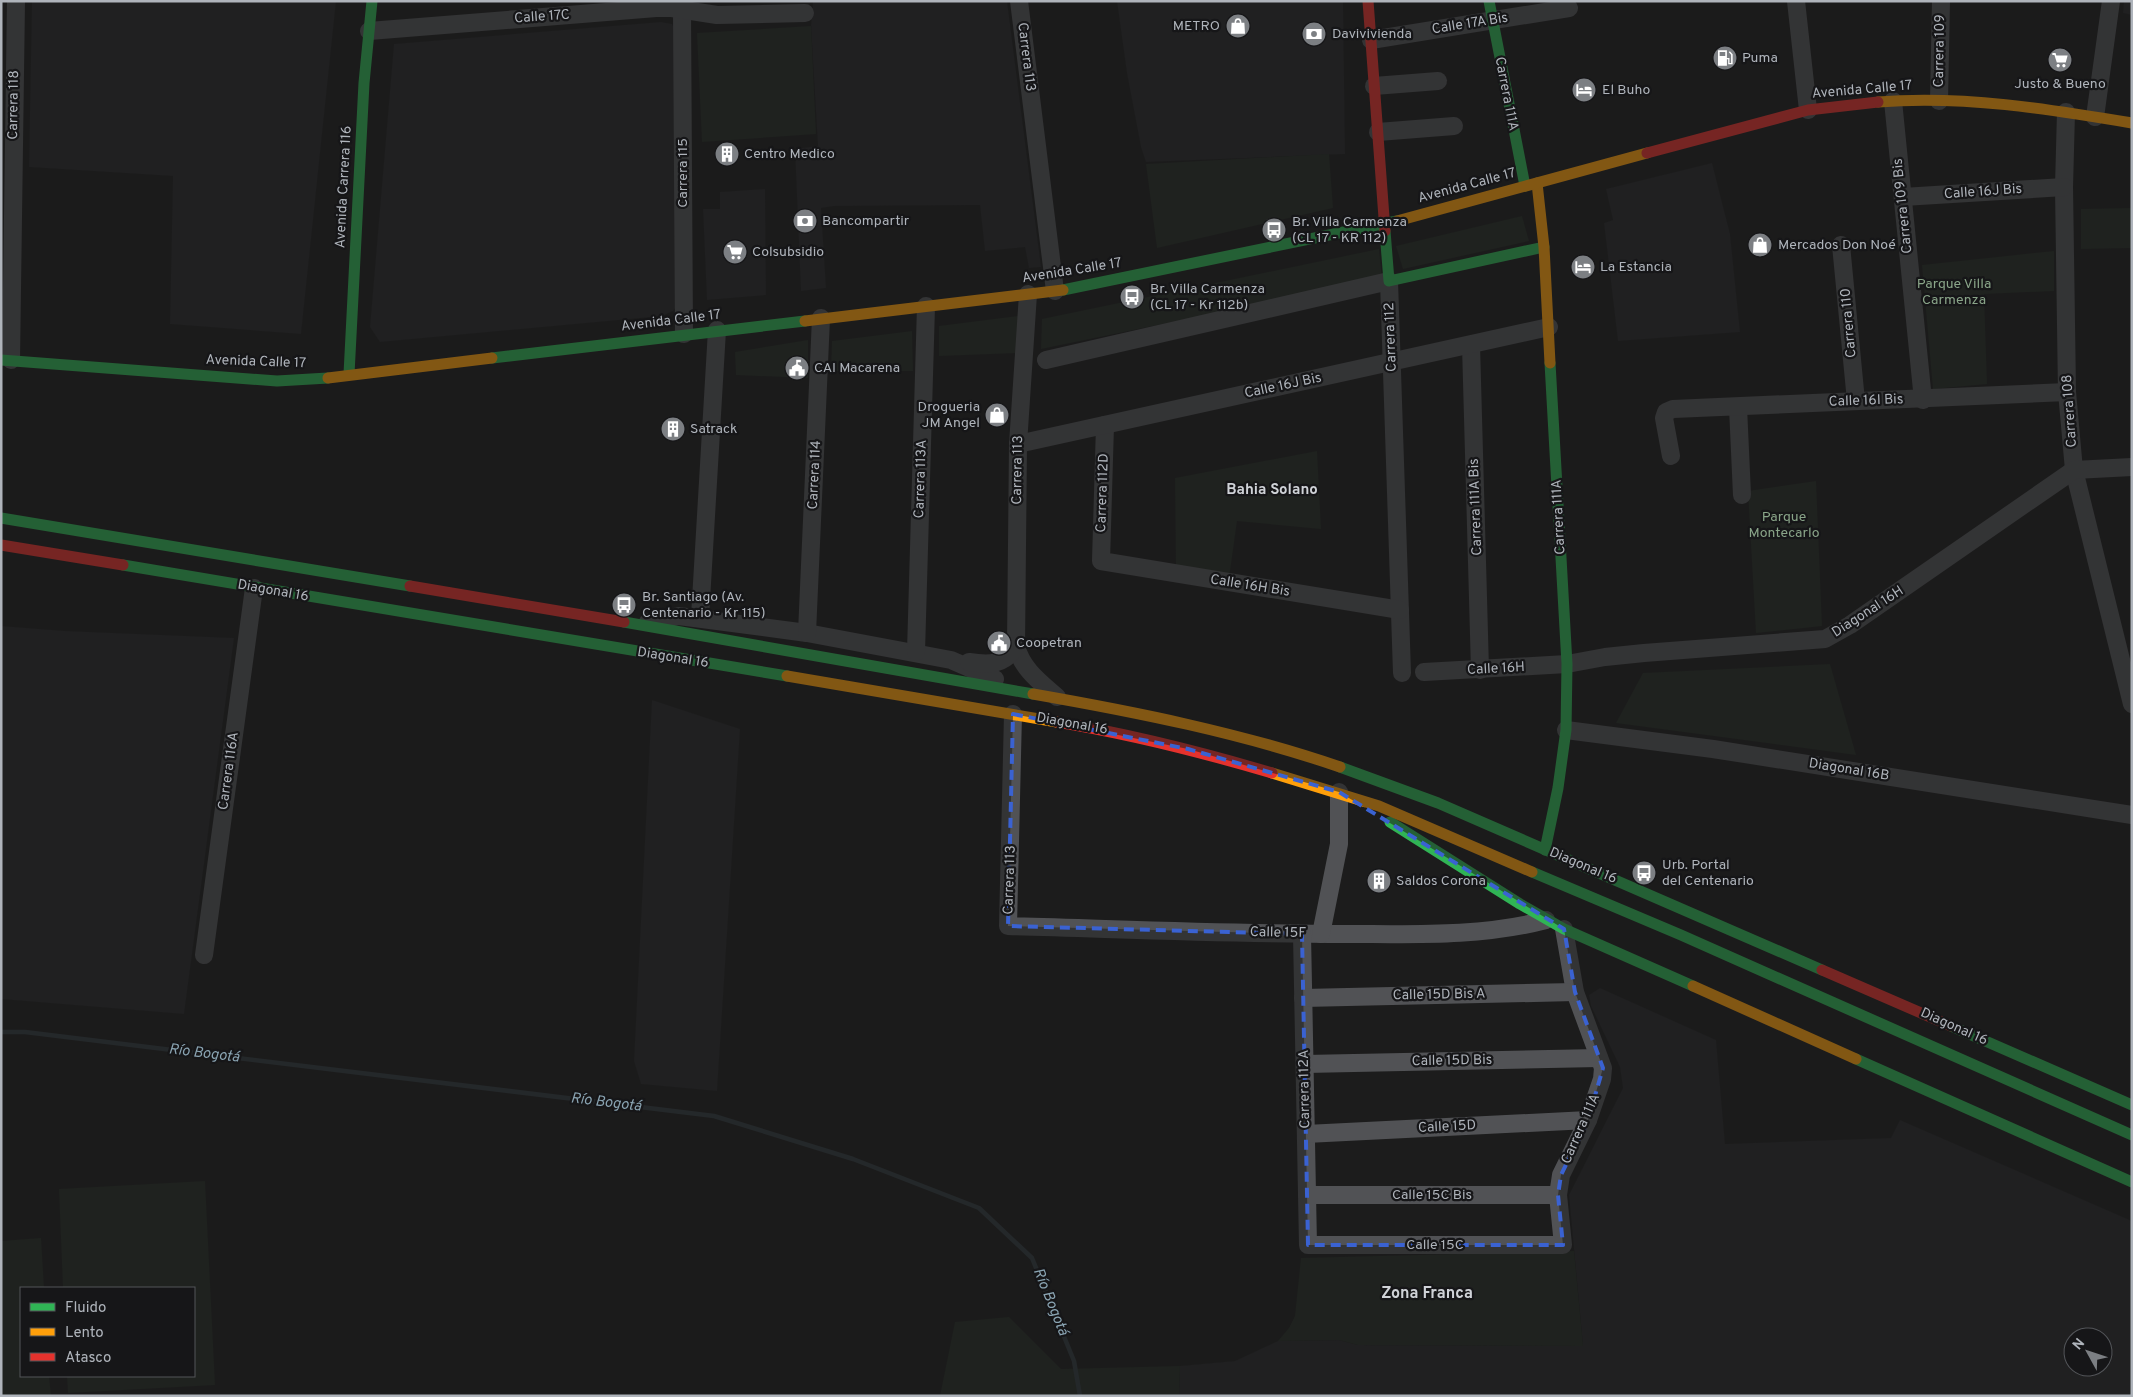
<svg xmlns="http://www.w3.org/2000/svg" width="2133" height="1397" font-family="Overpass,sans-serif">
	<rect width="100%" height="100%" fill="#1c1c1c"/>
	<!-- built -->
	<g fill="#262628" fill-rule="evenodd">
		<polygon points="32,1 336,1 301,334 170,324 173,176 29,167"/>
		<polygon points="813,1 1007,1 1041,267 1029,268 1025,247 985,251 980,205 834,206 821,208 826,288 801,291 795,149 818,146 811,26"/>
		<polygon points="1117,1 1343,1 1345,154 1146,162 1141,147 1127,73"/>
		<polygon points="2124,1 2132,1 2132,15 2123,13"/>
		<polygon points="661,22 672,24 677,33 681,300 673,311 662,316 380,342 370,327 394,44"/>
		<polygon points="1712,163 1730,234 1740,332 1618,341 1604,223 1613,220 1606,189"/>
		<polygon points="765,189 766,295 707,300 703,209 720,209 720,192"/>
		<polygon points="1,626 65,631 234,638 184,1014 1,999"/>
		<polygon points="652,700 740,729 717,1091 641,1084 634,1061"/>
		<path d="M1600,988L1716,1040L1725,1144L1891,1138L1900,1120L2132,1221V1396H1179L1180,1366L1235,1361L1278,1341L1339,1340L1358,1345L1583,1346L1569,1195L1623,1088L1620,1067L1591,1006L1589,995ZM2073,1337H2103V1367H2073Z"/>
	</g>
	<!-- green -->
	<g fill="#242b24">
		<polygon points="811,26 816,134 702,142 697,33"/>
		<polygon points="1329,154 1333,208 1157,248 1146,164"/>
		<polygon points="2132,208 2132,248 2081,249 2081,209"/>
		<polygon points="1522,216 1529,241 1403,269 1396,246"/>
		<polygon points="1379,249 1382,279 1041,349 1042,319"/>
		<polygon points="2054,251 2054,291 1984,294 1987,384 1933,389 1922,265"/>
		<polygon points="1018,316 1017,353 939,356 939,326"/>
		<polygon points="912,331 913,371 831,371 832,341"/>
		<polygon points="808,340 808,378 736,375 735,352"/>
		<polygon points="1317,451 1321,529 1237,521 1229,578 1176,570 1175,478"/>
		<polygon points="1816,481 1822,626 1756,633 1748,491"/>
		<polygon points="1830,664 1856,755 1616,723 1643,673"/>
		<polygon points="205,1181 215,1385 68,1393 67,1376 194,1376 194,1288 63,1288 59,1189"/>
		<polygon points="41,1238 44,1288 21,1288 21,1376 49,1376 51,1396 1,1396 1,1241"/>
		<polygon points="1574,1251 1583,1346 1358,1345 1339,1340 1278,1341 1289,1328 1295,1316 1301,1258"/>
		<polygon points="1009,1317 1061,1369 1180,1366 1179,1396 940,1396 955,1322"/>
	</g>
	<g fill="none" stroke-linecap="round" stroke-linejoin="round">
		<!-- stream -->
		<polyline stroke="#30383d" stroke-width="4.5" points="1,1032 25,1032 714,1116 853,1159 979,1208 1032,1258 1074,1361 1080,1396"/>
		<!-- street -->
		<g stroke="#515255" stroke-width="18">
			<polyline points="1019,1 1055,291"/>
			<polyline points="1796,1 1808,110"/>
			<polyline points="682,11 684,334"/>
			<polyline points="369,31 656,8 672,8 717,15 805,13"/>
			<polyline points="1371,40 1569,8"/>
			<polyline points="1374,86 1438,81"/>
			<polyline points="1893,101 1923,400"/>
			<polyline points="1939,101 1941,1"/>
			<polyline points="2066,112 2064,187 2067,392 2074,470 2132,704"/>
			<polyline points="2095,117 2111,1"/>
			<polyline points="1378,132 1454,126"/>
			<polyline points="1903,197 2064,187"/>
			<polyline points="1841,245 1856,401"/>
			<path d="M1028,294L1018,444L1016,646C1022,669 1040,682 1057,697"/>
			<polyline points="1471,345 1480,670"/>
			<polyline points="11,360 16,1"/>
			<polyline points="1046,360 1389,281 1402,673"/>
			<polyline points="1738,407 1742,495"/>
			<polyline points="1105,425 1101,561 1400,610"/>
			<polyline points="1018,444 1549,327"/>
			<polyline points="1671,456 1664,418 1666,412 1673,409 2067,392"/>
			<polyline points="700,617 717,330"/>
			<polyline points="648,622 679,616 807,633 951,660 995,679"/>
			<polyline points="807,633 821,318"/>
			<polyline points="916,652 926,306"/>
			<path d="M969,662C990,665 1005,665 1016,646"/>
			<polyline points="1424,672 1567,664 1605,657 1644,653 1825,639 1850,625 2074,470 2132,467"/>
			<path d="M1013,714L1008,926C1121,929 1234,934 1346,934C1413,934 1481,937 1546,920"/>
			<polyline points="1566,730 1713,749 2132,815"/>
			<polyline points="1302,934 1308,1245 1563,1245 1558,1195 1561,1175 1588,1120 1602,1079 1603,1068 1575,992 1564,929"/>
			<polyline points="1321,934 1339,844 1339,792"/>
			<polyline points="204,955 254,588"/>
			<polyline points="1303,998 1575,992"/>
			<polyline points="1305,1064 1599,1058"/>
			<polyline points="1306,1134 1588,1120"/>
			<polyline points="1307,1195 1558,1195"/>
		</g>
		<!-- fast -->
		<g stroke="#30b455" stroke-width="11">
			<polyline points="1489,1 1525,186"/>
			<polyline points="1385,231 1389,281 1544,247"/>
			<polyline points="1063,290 1397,221"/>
			<polyline points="492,358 805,321"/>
			<polyline points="1,360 277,381 328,378"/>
			<polyline points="349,374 364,83 372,1"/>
			<polyline points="1,518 410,586"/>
			<polyline points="123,565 787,676"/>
			<polyline points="624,622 1033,694"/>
			<polyline points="1340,767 1438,803 1822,970"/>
			<polyline points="1390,822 1520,904 1564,929 1693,986"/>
			<polyline points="1545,850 1558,788 1566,730 1567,664 1550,363"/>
			<polyline points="1532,872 1681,935 2132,1135"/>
			<polyline points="1951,1026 2132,1105"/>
			<polyline points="1856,1059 2132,1182"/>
		</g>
		<!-- slow -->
		<g stroke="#ff9f0a" stroke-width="11">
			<path d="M1878,102C1963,95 2048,109 2132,123"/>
			<polyline points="1537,183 1544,247 1550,363"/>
			<polyline points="1397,221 1647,153"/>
			<polyline points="805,321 1063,290"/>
			<polyline points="328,378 492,358"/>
			<polyline points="787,676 1057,722"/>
			<path d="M1033,694C1136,712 1241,733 1340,767"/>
			<polyline points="1272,773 1379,806 1532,872"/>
			<polyline points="1693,986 1856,1059"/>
		</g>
		<!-- jam -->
		<g stroke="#e5322d" stroke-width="11">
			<polyline points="1368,1 1385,231"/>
			<polyline points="1647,153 1808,110 1878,102"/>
			<polyline points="1,545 123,565"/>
			<polyline points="410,586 624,622"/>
			<path d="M1057,722C1130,734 1201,752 1272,773"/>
			<polyline points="1822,970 1951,1026"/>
		</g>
	</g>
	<!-- marked area -->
	<path d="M0 0H2133V1397H0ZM1013,714L1188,749L1339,792L1564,929L1575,992L1603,1068L1588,1120L1561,1175L1558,1195L1563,1245H1308L1302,934L1008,926Z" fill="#1c1c1c" fill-opacity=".55" fill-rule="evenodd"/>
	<path fill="none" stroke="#3a62d2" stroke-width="4" stroke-dasharray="10 6" stroke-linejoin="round" d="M1013,714L1188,749L1339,792L1564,929L1575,992L1603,1068L1588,1120L1561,1175L1558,1195L1563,1245H1308L1302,934L1008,926Z"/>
	<!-- icons -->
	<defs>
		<symbol id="shop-disc" viewBox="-11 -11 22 22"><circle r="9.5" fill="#7c7f83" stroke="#161618"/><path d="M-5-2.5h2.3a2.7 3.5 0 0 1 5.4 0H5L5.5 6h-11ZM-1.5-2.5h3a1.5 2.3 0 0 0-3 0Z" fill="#fff"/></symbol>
		<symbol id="bank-disc" viewBox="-11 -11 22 22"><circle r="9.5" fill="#7c7f83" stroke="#161618"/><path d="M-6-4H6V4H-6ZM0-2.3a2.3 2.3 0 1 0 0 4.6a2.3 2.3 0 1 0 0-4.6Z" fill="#fff"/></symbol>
		<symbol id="fuel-disc" viewBox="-11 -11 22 22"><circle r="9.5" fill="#7c7f83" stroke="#161618"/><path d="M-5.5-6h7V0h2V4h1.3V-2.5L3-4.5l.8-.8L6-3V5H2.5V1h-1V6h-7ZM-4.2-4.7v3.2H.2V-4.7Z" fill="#fff"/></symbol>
		<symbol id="supermarket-disc" viewBox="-11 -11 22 22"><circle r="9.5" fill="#7c7f83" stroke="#161618"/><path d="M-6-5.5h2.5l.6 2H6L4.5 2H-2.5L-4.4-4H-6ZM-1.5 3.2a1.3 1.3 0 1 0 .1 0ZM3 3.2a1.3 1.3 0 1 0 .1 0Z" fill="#fff"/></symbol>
		<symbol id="hotel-disc" viewBox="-11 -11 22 22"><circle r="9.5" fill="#7c7f83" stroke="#161618"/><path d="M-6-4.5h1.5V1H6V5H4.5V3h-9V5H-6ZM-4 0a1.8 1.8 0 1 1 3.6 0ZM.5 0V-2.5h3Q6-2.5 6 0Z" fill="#fff"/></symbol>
		<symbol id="building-disc" viewBox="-11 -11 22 22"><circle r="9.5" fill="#7c7f83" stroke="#161618"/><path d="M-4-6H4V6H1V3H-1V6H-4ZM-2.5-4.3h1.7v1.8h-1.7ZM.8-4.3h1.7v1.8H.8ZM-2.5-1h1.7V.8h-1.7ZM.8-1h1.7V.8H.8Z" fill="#fff"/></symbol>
		<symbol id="bus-disc" viewBox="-11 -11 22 22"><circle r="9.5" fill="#7c7f83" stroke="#161618"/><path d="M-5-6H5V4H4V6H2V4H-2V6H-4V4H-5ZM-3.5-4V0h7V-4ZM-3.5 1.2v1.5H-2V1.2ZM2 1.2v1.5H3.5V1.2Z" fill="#fff"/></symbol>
		<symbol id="civic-disc" viewBox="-11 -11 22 22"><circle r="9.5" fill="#7c7f83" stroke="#161618"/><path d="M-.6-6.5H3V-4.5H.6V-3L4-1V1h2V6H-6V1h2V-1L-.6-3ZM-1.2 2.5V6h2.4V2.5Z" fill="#fff"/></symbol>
	</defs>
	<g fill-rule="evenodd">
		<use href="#shop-disc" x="1224" y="12" width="28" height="28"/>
		<use href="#bank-disc" x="1300" y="20" width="28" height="28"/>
		<use href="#fuel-disc" x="1711" y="44" width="28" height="28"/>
		<use href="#supermarket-disc" x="2046" y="46" width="28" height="28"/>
		<use href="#hotel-disc" x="1570" y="76" width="28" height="28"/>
		<use href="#building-disc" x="713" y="140" width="28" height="28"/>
		<use href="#bank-disc" x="791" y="207" width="28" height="28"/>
		<use href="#bus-disc" x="1260" y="216" width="28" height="28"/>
		<use href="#shop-disc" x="1746" y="231" width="28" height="28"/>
		<use href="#supermarket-disc" x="721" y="238" width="28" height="28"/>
		<use href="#hotel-disc" x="1569" y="253" width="28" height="28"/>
		<use href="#bus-disc" x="1118" y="283" width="28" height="28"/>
		<use href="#civic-disc" x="783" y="354" width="28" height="28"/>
		<use href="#shop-disc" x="983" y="401" width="28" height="28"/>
		<use href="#building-disc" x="659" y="415" width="28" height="28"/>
		<use href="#bus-disc" x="610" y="591" width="28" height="28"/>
		<use href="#civic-disc" x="985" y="629" width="28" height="28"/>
		<use href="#bus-disc" x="1630" y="859" width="28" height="28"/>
		<use href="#building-disc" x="1365" y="867" width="28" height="28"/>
	</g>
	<g text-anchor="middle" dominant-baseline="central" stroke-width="4.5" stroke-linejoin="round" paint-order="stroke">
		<!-- street labels -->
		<g font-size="14" fill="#afb4bb" stroke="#161618">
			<text transform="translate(542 17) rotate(-4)">Calle 17C</text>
			<text transform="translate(1470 24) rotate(-9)">Calle 17A Bis</text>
			<text transform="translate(1940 51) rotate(-89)">Carrera 109</text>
			<text transform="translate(1026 57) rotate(83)">Carrera 113</text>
			<text transform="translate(1862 90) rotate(-5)">Avenida Calle 17</text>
			<text transform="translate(1506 94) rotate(79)">Carrera 111A</text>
			<text transform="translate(14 105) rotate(-89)">Carrera 118</text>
			<text transform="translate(683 173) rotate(-90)">Carrera 115</text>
			<text transform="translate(1467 186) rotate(-15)">Avenida Calle 17</text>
			<text transform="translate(344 187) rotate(-87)">Avenida Carrera 116</text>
			<text transform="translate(1983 192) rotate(-4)">Calle 16J Bis</text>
			<text transform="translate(1903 206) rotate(-96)">Carrera 109 Bis</text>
			<text transform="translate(1072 271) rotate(-9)">Avenida Calle 17</text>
			<text transform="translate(671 321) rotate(-7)">Avenida Calle 17</text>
			<text transform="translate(1849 323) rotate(-95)">Carrera 110</text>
			<text transform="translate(1391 337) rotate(-92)">Carrera 112</text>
			<text transform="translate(256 362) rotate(2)">Avenida Calle 17</text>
			<text transform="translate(1283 386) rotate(-12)">Calle 16J Bis</text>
			<text transform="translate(1866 401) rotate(-2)">Calle 16I Bis</text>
			<text transform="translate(2070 411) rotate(-94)">Carrera 108</text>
			<text transform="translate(1018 470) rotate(-89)">Carrera 113</text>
			<text transform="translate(815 475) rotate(-87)">Carrera 114</text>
			<text transform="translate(921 479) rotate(-88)">Carrera 113A</text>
			<text transform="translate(1103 493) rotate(-88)">Carrera 112D</text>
			<text transform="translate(1476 507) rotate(-92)">Carrera 111A Bis</text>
			<text transform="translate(1559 517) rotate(-93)">Carrera 111A</text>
			<text transform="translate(1250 586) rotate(9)">Calle 16H Bis</text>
			<text transform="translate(273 591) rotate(10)">Diagonal 16</text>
			<text transform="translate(1868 612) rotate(-33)">Diagonal 16H</text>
			<text transform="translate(673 658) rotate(9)">Diagonal 16</text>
			<text transform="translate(1496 669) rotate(-3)">Calle 16H</text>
			<text transform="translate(1072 724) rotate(10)">Diagonal 16</text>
			<text transform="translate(1849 770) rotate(9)">Diagonal 16B</text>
			<text transform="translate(229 771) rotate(-82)">Carrera 116A</text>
			<text transform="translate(1583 866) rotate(23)">Diagonal 16</text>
			<text transform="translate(1010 880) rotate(-88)">Carrera 113</text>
			<text transform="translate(1278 933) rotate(1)">Calle 15F</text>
			<text transform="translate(1439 995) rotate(-1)">Calle 15D Bis A</text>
			<text transform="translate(1954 1027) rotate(24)">Diagonal 16</text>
			<text transform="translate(1452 1061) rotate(-1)">Calle 15D Bis</text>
			<text transform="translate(1305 1089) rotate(-91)">Carrera 112A</text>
			<text transform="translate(1447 1127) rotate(-3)">Calle 15D</text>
			<text transform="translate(1581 1129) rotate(-66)">Carrera 111A</text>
			<text x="1432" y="1195">Calle 15C Bis</text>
			<text x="1435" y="1245">Calle 15C</text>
		</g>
		<!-- poi labels -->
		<g font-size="14" fill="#afb4bb" stroke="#161618" text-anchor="start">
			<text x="1220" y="26" text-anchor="end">METRO</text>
			<text x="1332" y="34">Davivivienda</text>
			<text x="1742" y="58">Puma</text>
			<text x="2060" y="84" text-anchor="middle">Justo &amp; Bueno</text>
			<text x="1602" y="90">El Buho</text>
			<text x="744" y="154">Centro Medico</text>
			<text x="822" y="221">Bancompartir</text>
			<text x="1292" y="222">Br. Villa Carmenza<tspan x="1292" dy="16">(CL 17 - KR 112)</tspan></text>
			<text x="1778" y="245">Mercados Don Noé</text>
			<text x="752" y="252">Colsubsidio</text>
			<text x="1600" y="267">La Estancia</text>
			<text x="1150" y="289">Br. Villa Carmenza<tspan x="1150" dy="16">(CL 17 - Kr 112b)</tspan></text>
			<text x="814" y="368">CAI Macarena</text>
			<text x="980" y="407" text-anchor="end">Drogueria<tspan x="980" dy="16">JM Angel</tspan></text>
			<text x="690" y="429">Satrack</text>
			<text x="642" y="597">Br. Santiago (Av.<tspan x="642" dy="16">Centenario - Kr 115)</tspan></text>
			<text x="1016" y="643">Coopetran</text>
			<text x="1662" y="865">Urb. Portal<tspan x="1662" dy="16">del Centenario</tspan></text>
			<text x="1396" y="881">Saldos Corona</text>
		</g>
		<!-- park labels -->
		<g font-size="14" fill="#89a488" stroke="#161618">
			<text x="1954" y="284">Parque Villa<tspan x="1954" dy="16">Carmenza</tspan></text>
			<text x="1784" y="517">Parque<tspan x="1784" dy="16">Montecarlo</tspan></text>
		</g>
		<!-- neighbourhood labels -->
		<g font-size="15" font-weight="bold" fill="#cfd2d7" stroke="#161618">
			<text x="1272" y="490">Bahia Solano</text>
		</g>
		<!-- water labels -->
		<g font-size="15" font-style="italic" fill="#8aa4b2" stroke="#161618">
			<text transform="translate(204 1054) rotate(7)">Río Bogotá</text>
			<text transform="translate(606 1103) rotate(7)">Río Bogotá</text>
			<text transform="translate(1050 1302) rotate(68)">Río Bogotá</text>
		</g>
		<!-- quarter labels -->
		<g font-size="16" font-weight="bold" fill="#cfd2d7" stroke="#161618">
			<text x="1427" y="1294">Zona Franca</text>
		</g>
	</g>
	<!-- border -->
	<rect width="2133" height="1397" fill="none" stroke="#afb4bb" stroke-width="5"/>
	<!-- legend -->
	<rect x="20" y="1287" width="175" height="90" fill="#161618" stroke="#535559"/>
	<rect x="30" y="1303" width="25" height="8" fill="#30b455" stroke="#535559"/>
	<text x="65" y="1312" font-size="15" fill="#afb4bb">Fluido</text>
	<rect x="30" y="1328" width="25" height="8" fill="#ff9f0a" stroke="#535559"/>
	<text x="65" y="1337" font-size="15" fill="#afb4bb">Lento</text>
	<rect x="30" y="1353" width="25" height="8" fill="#e5322d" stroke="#535559"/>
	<text x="65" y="1362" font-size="15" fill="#afb4bb">Atasco</text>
	<!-- north arrow -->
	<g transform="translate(2088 1352) rotate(310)"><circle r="24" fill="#161618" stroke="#535559"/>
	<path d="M0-4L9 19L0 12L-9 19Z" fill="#7c7f83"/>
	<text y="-8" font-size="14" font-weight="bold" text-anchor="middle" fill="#afb4bb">N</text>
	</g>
</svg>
